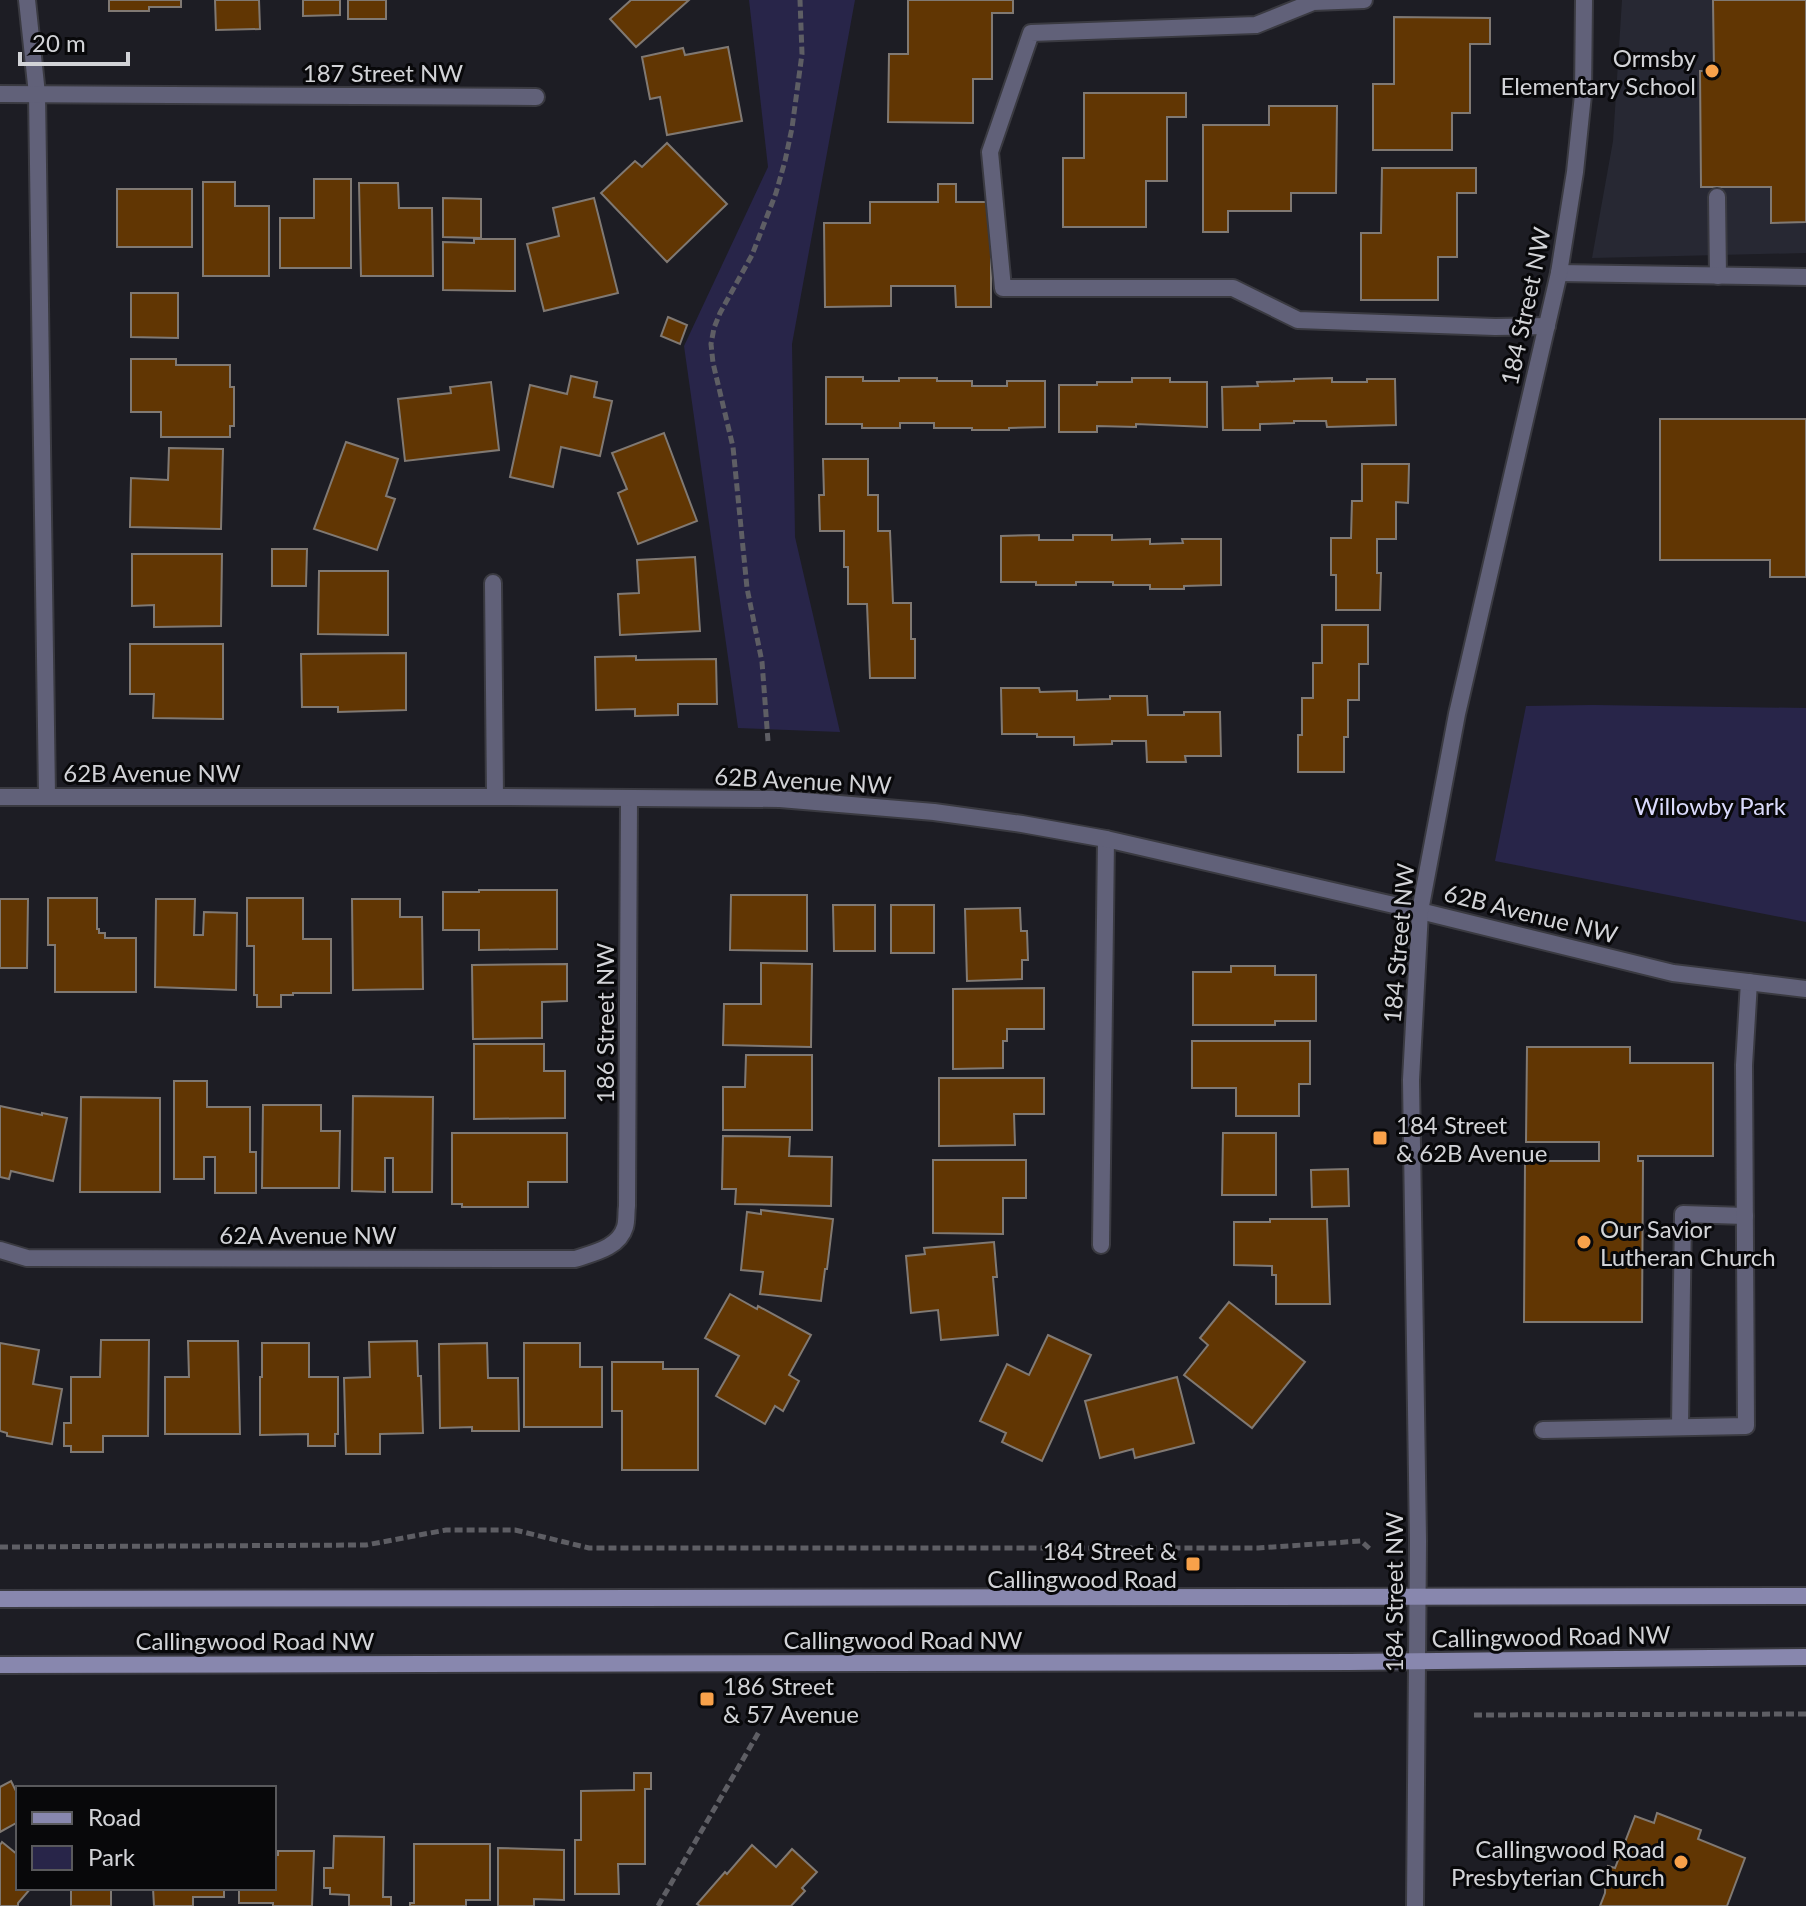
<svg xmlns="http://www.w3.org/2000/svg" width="1806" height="1906" font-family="Lato,sans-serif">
	<rect width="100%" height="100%" fill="#1d1d24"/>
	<!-- built -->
	<polygon fill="#272833" points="1622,0 1806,0 1806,253 1592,258 1613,141"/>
	<!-- green -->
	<g fill="#282549">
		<polygon points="749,0 855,0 792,344 795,537 840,732 738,728 684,346 768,167"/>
		<polygon points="1593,705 1806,708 1806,922 1495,861 1526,706"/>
	</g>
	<!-- building -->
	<g fill="#613603" stroke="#807973" stroke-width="2">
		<polygon points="109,0 181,0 181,7 149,7 149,11 109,11"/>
		<polygon points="215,0 259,0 260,29 216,30"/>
		<polygon points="303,0 340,0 340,15 303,16"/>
		<rect x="348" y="0" width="38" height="19"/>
		<polygon points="631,0 689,0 636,47 610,19"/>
		<polygon points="908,0 1013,0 1013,13 992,13 992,79 973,79 973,123 888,122 889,54 908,54"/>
		<polygon points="1713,0 1806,0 1806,222 1771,223 1771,187 1701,187 1700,71 1714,71"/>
		<polygon points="1394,17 1490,18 1490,44 1470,44 1470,113 1452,113 1452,150 1373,150 1373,84 1394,84"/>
		<polygon points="728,47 742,121 667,135 660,97 650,99 642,57 683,48 685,55"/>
		<polygon points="1084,93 1186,93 1186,117 1167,117 1167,181 1146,181 1146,227 1063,227 1063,158 1084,158"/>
		<polygon points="1269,106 1337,106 1336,193 1291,193 1291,211 1228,211 1228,232 1203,232 1203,125 1269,125"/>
		<polygon points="667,143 727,204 667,262 601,193 635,161 642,167"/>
		<polygon points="1382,168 1476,168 1476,193 1457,193 1457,257 1438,257 1438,300 1361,300 1361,233 1381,233"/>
		<polygon points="314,179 351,179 351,268 280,268 280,218 314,218"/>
		<polygon points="203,182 235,182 235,206 269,206 269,276 203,276"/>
		<polygon points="359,183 398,183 399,208 432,208 433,276 361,276"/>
		<polygon points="938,184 956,184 956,202 991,202 991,307 956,307 955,286 891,286 891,306 825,307 824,223 870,223 870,202 938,202"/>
		<rect x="117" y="189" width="75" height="58"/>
		<polygon points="443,198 481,199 481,238 443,237"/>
		<polygon points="594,198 618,293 544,311 527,244 559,236 553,208"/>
		<polygon points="474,239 515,239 515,291 443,290 443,242 474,243"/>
		<polygon points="131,293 178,293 178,338 131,337"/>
		<polygon points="668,317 687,325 680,344 661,336"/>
		<polygon points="131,359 176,359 176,365 230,365 230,387 234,387 234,426 230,426 230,437 161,437 161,412 131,412"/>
		<polygon points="571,376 597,382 594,397 612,401 600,456 561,447 553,487 510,477 530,385 567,394"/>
		<polygon points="826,377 863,377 863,381 899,381 899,378 937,378 937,381 972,381 972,386 1007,386 1007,381 1045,381 1045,427 1009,428 1009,430 972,430 972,428 934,428 934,423 900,423 900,428 862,428 862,424 826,424"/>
		<polygon points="1132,378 1170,378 1170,382 1207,382 1207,427 1136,424 1136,427 1097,426 1097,432 1059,432 1059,385 1097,385 1097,382 1132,382"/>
		<polygon points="1332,378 1332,382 1367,382 1367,379 1395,379 1396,425 1327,427 1326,421 1294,421 1294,423 1260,424 1260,430 1223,430 1222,387 1258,386 1257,382 1294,381 1294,379"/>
		<polygon points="491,382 499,450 405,461 398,399 451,393 450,387"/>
		<polygon points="1660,419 1806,419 1806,577 1770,577 1770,560 1660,560"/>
		<polygon points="664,433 697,521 638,544 618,493 627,489 612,453"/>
		<polygon points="346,442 398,459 386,496 395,499 377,550 314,529"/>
		<polygon points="169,448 223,449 221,529 130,527 131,478 168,480"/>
		<polygon points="823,459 868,459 868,495 878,495 878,531 890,531 893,603 911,603 911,639 915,639 915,678 870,678 867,604 848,604 848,567 844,567 844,531 820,531 819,495 824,495"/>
		<polygon points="1362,464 1409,464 1408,503 1396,502 1396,539 1377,539 1377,573 1381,573 1380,610 1336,610 1336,575 1331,575 1331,538 1351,538 1352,501 1362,501"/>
		<polygon points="1039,535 1039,540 1073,540 1073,535 1112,535 1112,540 1150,539 1150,544 1183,543 1182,539 1221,539 1221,585 1184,586 1184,589 1150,589 1150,585 1113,585 1113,582 1076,582 1076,585 1036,585 1036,582 1001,582 1001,536"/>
		<polygon points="272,549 307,549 306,586 272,586"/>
		<polygon points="132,554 222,554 221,626 154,627 154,605 132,606"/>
		<polygon points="695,557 700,631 620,635 618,594 639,593 637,560"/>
		<polygon points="319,571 388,571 388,635 318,634"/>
		<polygon points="1322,625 1368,625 1368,664 1359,664 1359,700 1348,700 1348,737 1344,737 1344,772 1298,772 1298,735 1302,735 1302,698 1313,698 1313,663 1322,663"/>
		<polygon points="130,644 223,644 223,719 153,718 154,694 130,694"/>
		<polygon points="406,653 406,710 338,712 338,707 302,707 301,654"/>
		<polygon points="636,656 636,660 716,659 717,704 678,704 678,715 635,716 635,709 596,710 595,657"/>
		<polygon points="1001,688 1039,688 1040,692 1077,691 1077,700 1110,699 1110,696 1147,696 1148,715 1184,715 1184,712 1220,712 1221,756 1185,756 1186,762 1147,762 1146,741 1112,741 1112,744 1074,745 1074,737 1037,737 1037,734 1002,734"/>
		<polygon points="479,890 557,890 557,949 479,950 479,930 443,930 443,892 479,892"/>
		<polygon points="731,895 807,895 807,951 730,950"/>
		<polygon points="48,898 97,898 97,929 99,929 99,933 105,933 105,938 136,938 136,992 55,992 55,945 48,945"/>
		<polygon points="247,898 303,898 303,939 331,939 331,993 293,993 293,995 281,995 281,1007 257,1007 257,995 254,995 254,946 247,946"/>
		<polygon points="0,899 28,899 27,968 0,968"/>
		<polygon points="156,899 195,899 194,935 203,935 204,912 237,913 236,990 155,987"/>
		<polygon points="352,899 400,899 400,917 422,917 423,989 353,990"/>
		<polygon points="833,905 875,905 875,951 834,951"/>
		<rect x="891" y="905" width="43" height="48"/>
		<polygon points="1020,908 1021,931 1027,931 1028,960 1022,960 1022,979 967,981 965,909"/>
		<polygon points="761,963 812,964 811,1047 723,1045 724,1004 761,1004"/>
		<polygon points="567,964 567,1001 542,1002 542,1038 473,1039 472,965"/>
		<polygon points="1231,966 1275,966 1275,975 1316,975 1316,1021 1275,1021 1275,1025 1193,1025 1193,972 1231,972"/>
		<polygon points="1044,988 1044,1029 1007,1029 1007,1041 1003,1041 1003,1068 953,1069 953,989"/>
		<polygon points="1192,1041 1310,1041 1310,1084 1299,1084 1299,1116 1236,1116 1236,1088 1192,1088"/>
		<polygon points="474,1044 544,1044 544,1071 565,1071 565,1118 474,1119"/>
		<polygon points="1527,1047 1630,1047 1630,1063 1713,1063 1713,1156 1638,1156 1638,1161 1643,1161 1642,1322 1524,1322 1525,1161 1599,1161 1599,1142 1526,1142"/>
		<polygon points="746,1055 812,1055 812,1130 723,1130 723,1087 745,1087"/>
		<polygon points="939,1078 1044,1078 1044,1114 1014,1114 1015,1145 939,1146"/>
		<polygon points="174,1081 207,1081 207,1107 250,1107 250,1152 256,1152 256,1193 215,1193 215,1157 204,1157 204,1179 174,1179"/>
		<polygon points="353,1096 433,1097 432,1192 393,1192 393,1158 385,1158 385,1192 352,1191"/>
		<polygon points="81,1097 160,1098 160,1192 80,1192"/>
		<polygon points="263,1105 321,1105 321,1131 340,1131 339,1188 262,1188"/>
		<polygon points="0,1106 42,1115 42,1113 67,1118 53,1181 11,1171 9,1179 0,1177"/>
		<polygon points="452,1133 567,1133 567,1182 528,1182 528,1207 462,1207 462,1204 452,1204"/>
		<polygon points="1223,1133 1276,1133 1276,1195 1222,1195"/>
		<polygon points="723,1136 790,1137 789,1156 832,1157 831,1206 735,1204 736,1189 722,1189"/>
		<polygon points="933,1160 1026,1160 1026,1198 1003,1198 1003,1234 933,1233"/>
		<polygon points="1348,1169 1349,1206 1312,1207 1311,1170"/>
		<polygon points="761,1210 833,1219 827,1269 825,1269 821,1301 760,1294 763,1272 741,1270 747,1212 761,1214"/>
		<polygon points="1270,1219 1327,1219 1330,1304 1276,1304 1276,1275 1272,1275 1272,1266 1234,1265 1234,1222 1270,1222"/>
		<polygon points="994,1242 997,1277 993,1277 998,1335 941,1340 938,1310 911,1313 906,1256 925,1254 924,1248"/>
		<polygon points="730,1294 757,1309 758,1306 811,1335 789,1375 799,1381 783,1411 775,1406 765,1424 716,1396 739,1356 705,1338"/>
		<polygon points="1229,1302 1305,1362 1252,1428 1184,1375 1208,1345 1200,1338"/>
		<polygon points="1048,1335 1091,1355 1042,1461 1002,1442 1006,1433 980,1421 1007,1364 1029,1375"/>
		<polygon points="101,1340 149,1340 148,1436 103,1436 103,1452 71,1452 71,1446 64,1446 64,1423 71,1423 71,1377 100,1377"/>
		<polygon points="188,1341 238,1341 240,1434 165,1434 165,1377 189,1377"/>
		<polygon points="417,1341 418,1376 421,1376 423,1433 380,1434 380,1454 346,1454 344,1378 370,1377 369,1342"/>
		<polygon points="0,1343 39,1350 33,1384 62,1389 52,1444 7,1436 7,1433 0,1431"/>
		<polygon points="262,1343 309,1343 309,1377 338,1377 338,1434 335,1434 335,1446 308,1446 308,1434 260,1435 260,1377 262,1377"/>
		<polygon points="487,1343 488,1378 518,1378 519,1431 472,1431 472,1427 440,1428 439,1344"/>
		<polygon points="524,1343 580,1343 580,1367 602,1367 602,1427 524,1427"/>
		<polygon points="612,1362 663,1362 663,1369 698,1369 698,1470 622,1470 622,1411 612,1411"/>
		<polygon points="1177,1377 1194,1443 1135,1458 1133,1449 1100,1458 1085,1401"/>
		<polygon points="634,1773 651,1773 651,1789 645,1789 645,1864 618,1864 619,1894 575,1894 575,1840 581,1840 581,1791 634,1790"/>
		<polygon points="11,1781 18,1795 18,1822 0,1832 0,1787"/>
		<polygon points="1657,1813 1701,1830 1698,1839 1745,1858 1727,1906 1600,1906 1605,1893 1606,1872 1608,1866 1615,1868 1635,1816 1654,1823"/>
		<polygon points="334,1836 384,1837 383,1897 391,1897 391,1906 349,1906 349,1895 330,1894 330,1888 324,1888 324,1868 333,1868"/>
		<polygon points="2,1842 18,1855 18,1888 31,1888 18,1903 18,1906 0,1906 0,1845"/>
		<polygon points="414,1844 490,1844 490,1900 466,1900 466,1906 410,1906 410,1903 414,1903"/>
		<polygon points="752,1845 776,1867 792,1849 817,1872 802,1888 805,1891 791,1906 700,1906 697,1904 725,1872 727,1874"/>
		<polygon points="498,1848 564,1850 564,1900 534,1899 534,1906 498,1906"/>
		<polygon points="278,1851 314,1851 312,1906 273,1906 273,1903 239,1903 239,1888 274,1888 274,1855 278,1855"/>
		<rect x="71" y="1888" width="40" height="18"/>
		<polygon points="153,1888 224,1888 224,1897 193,1897 193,1906 154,1906"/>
	</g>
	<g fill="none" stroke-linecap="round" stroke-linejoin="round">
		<defs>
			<g id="service">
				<polyline points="1364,0 1313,2 1256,25 1031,33 990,152 1003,288 1233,288 1298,320 1495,327 1547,326"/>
				<polyline points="1717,197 1718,276"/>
				<polyline points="1559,273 1806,277"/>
				<polyline points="1680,1427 1683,1214 1745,1216"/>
				<polyline points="1543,1430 1746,1426 1744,1065 1749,982"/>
			</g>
			<g id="minor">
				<polyline points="27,0 37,94 47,796"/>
				<polyline points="0,94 536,97"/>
				<polyline points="493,583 495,797"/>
				<polyline points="1101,1245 1106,839"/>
				<path d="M0,1250L27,1258L575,1259C593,1253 619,1248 625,1227C627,1220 626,1213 627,1206L629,798"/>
			</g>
			<g id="tertiary">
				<polyline points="0,797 495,797 780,799 934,812 1022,824 1106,839 1420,911 1673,973 1806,989"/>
				<polyline points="1415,1906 1418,1541 1411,1080 1420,911 1457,714 1559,273 1575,172 1583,95 1584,0"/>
			</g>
			<g id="secondary">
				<polyline points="0,1599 1806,1596"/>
				<polyline points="0,1665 1350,1662 1806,1657"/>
			</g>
		</defs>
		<!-- service casing -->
		<use href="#service" stroke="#3a3a41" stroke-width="20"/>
		<!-- minor casing -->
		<use href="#minor" stroke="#3a3a41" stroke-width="20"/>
		<!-- tertiary casing -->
		<use href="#tertiary" stroke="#3a3a41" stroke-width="20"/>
		<!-- secondary casing -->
		<use href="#secondary" stroke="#3a3a41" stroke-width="20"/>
		<!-- path -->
		<g stroke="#5e5e64" stroke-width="5" stroke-dasharray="8 4" stroke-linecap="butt">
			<polyline points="768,741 762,662 747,588 733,447 713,363 711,344 714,328 720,313 752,255 776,193 785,161 792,128 802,54 800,0"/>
			<polyline points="0,1547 366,1545 446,1530 515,1530 589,1548 1258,1548 1361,1541 1371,1550"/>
			<polyline points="1474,1715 1806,1714"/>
			<polyline points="658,1906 760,1730"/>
		</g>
		<!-- service -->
		<use href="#service" stroke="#616179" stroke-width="16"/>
		<!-- minor -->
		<use href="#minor" stroke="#616179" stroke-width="16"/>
		<!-- tertiary -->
		<use href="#tertiary" stroke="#616179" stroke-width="16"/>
		<!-- secondary -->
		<use href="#secondary" stroke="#8887ae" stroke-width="16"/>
	</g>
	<!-- markers -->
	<g fill="#f8a14a" stroke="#08080a" stroke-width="3">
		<circle cx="1712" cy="71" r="8"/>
		<rect x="1372" y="1130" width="16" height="16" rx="4"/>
		<circle cx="1584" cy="1242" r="8"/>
		<rect x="1185" y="1556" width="16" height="16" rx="4"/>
		<rect x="699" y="1691" width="16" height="16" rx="4"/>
		<circle cx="1681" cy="1862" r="8"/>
	</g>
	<g text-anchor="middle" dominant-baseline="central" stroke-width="6" stroke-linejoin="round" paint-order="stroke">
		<!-- poi labels -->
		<g font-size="24" fill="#d2d3d7" stroke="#08080a" text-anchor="end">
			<text x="1696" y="57">Ormsby<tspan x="1696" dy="28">Elementary School</tspan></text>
			<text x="1396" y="1124" text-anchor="start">184 Street<tspan x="1396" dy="28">&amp; 62B Avenue</tspan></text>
			<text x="1600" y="1228" text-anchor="start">Our Savior<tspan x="1600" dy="28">Lutheran Church</tspan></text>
			<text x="1177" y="1550">184 Street &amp;<tspan x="1177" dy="28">Callingwood Road</tspan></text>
			<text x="723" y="1685" text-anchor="start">186 Street<tspan x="723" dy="28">&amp; 57 Avenue</tspan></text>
			<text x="1665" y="1848">Callingwood Road<tspan x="1665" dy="28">Presbyterian Church</tspan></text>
		</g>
		<!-- street labels -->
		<g font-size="24" fill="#d2d3d7" stroke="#08080a">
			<text x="383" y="72">187 Street NW</text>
			<text transform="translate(1525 306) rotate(-78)">184 Street NW</text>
			<text x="152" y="772">62B Avenue NW</text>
			<text transform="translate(803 780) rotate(3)">62B Avenue NW</text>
			<text transform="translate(1531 913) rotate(14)">62B Avenue NW</text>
			<text transform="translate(1398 943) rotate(-85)">184 Street NW</text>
			<text transform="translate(604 1023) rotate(-90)">186 Street NW</text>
			<text x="308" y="1234">62A Avenue NW</text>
			<text transform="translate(1393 1592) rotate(-90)">184 Street NW</text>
			<text transform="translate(1551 1636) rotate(-1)">Callingwood Road NW</text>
			<text x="903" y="1639">Callingwood Road NW</text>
			<text x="255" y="1640">Callingwood Road NW</text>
		</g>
		<!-- park labels -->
		<g font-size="24" fill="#dadafc" stroke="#08080a">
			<text x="1710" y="805">Willowby Park</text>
		</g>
	</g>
	<!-- legend -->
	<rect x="16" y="1786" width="260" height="104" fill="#08080a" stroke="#59595c" stroke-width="2"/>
	<rect x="32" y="1812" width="40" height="12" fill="#8887ae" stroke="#59595c" stroke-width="2"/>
	<text x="88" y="1826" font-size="24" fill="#d2d3d7">Road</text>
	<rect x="32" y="1846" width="40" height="24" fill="#282549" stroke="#59595c" stroke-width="2"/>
	<text x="88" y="1866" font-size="24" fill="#d2d3d7">Park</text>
	<!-- scale -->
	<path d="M20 52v12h108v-12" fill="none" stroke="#d2d3d7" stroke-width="4"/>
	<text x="32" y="52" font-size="24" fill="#d2d3d7" stroke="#08080a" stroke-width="6" paint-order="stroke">20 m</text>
</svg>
